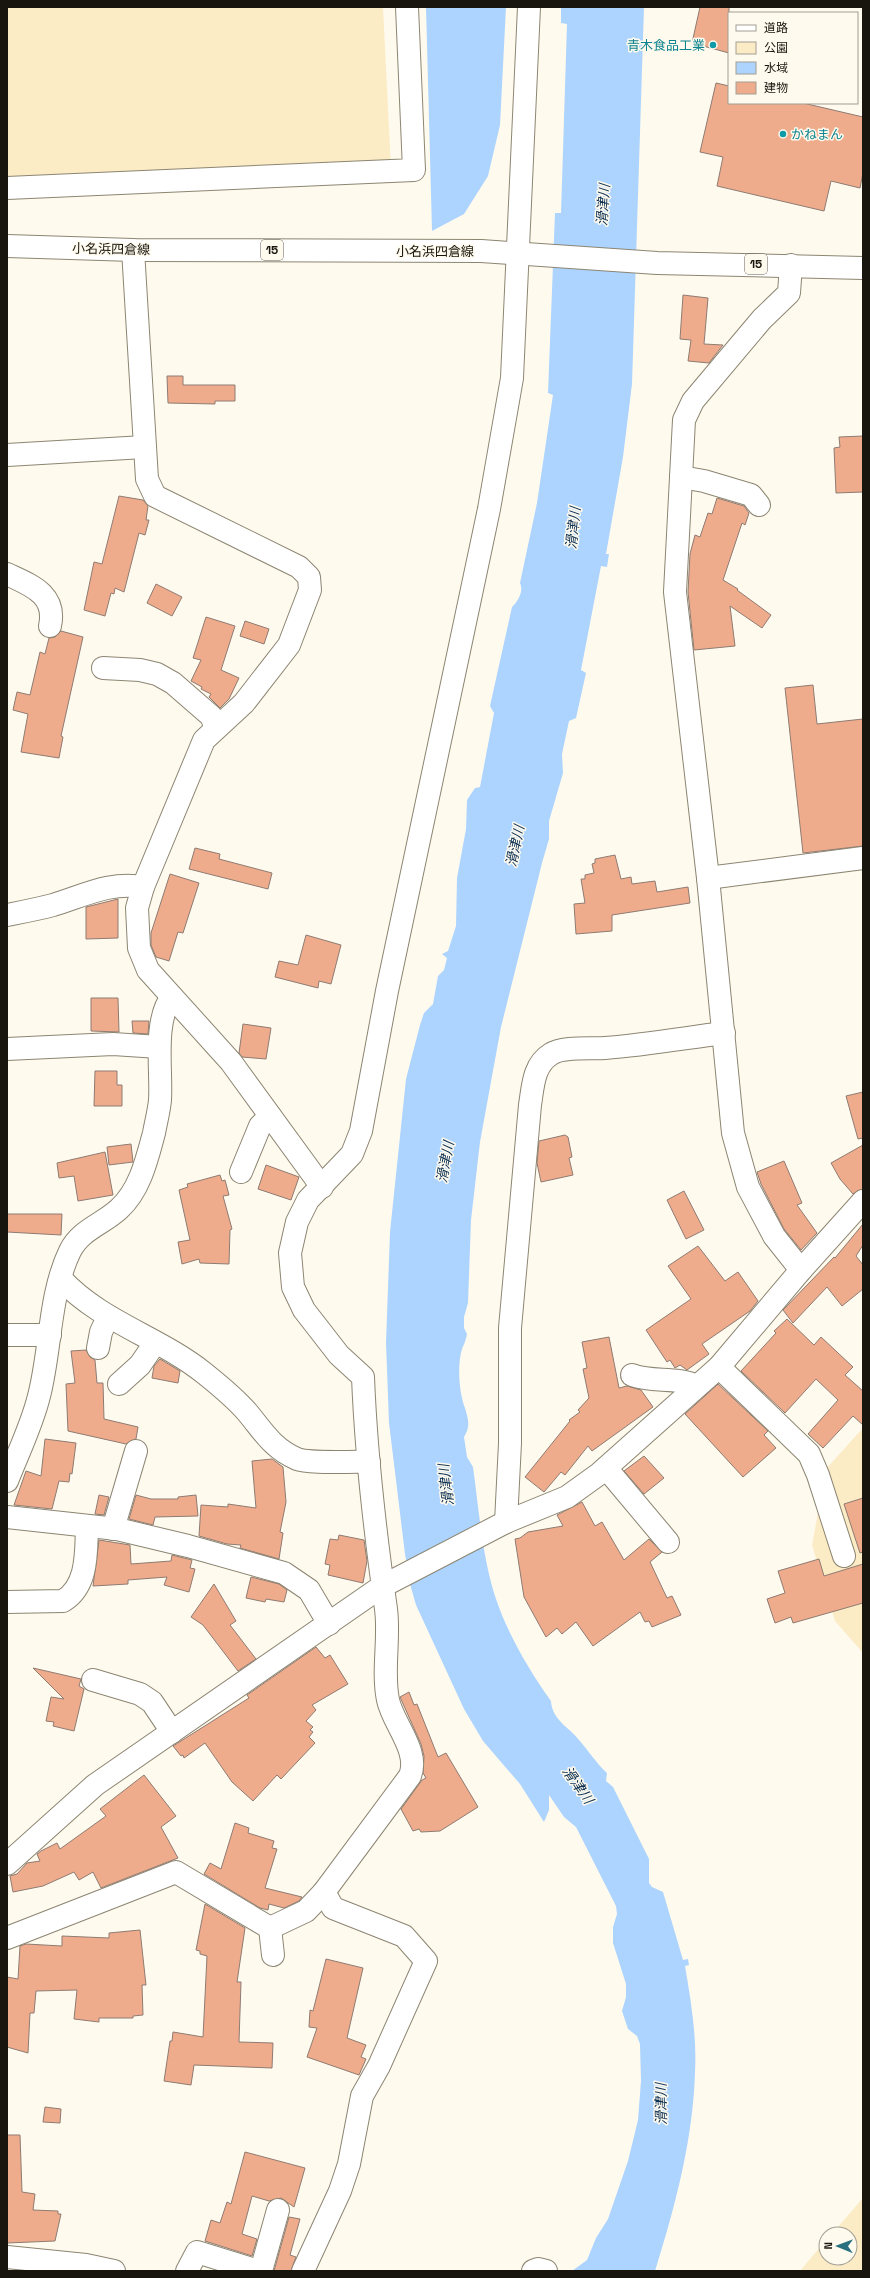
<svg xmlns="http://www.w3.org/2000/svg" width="870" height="2278" font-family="'Space Grotesk','Noto Sans JP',sans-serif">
	<rect width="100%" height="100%" fill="#fffaee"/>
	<!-- green -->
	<g fill="#fbecc5">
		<polygon points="7,7 383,7 391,169 7,188"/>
		<polygon points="863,1428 863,1653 835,1621 812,1545 826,1469"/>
		<polygon points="863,2198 863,2271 800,2271 826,2240 826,2258 850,2258 850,2234 832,2234"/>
	</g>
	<!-- water -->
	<g fill="#acd4fe">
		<polygon points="426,7 506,7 500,125 488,176 464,214 432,231"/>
		<path d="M561,7H644L632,384L623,457L606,554H609L607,567L601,566L581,670L586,673L576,718L569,721L562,754L563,773L549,821V839L542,863L501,1027L480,1142L471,1220L468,1303L464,1317V1328L467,1334C466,1340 464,1344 462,1349C457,1365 459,1392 465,1408C468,1419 471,1426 464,1437L467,1457L473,1467C479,1510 482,1555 495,1596C507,1633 529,1670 551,1701C552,1720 569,1727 579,1740C589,1751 596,1763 607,1773L606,1781L613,1787L649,1859V1883L652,1887L663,1892L683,1960L688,1959L689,1965L685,1966C691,2001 697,2037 695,2072C693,2140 675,2207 655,2271H572L587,2260L596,2238L608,2219L628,2161L638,2120L641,2081L640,2044L637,2036L628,2029L622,2011L626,1997V1984L613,1943V1927L617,1914L616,1906L576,1827L564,1817L549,1795V1810L544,1822L520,1784L483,1741L464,1709L416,1605L410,1584L405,1554L389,1423L386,1343L390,1232L406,1079L420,1025L424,1013L433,1004L438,976L444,970L447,958L442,954L448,951L456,926L457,878L466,829L467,800L475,788L480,787L494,713L490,706L512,607C518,601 524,591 520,583L537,503L553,395L548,393L555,213H561L567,24L561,23Z"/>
	</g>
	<!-- building -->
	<g fill="#efac8c" stroke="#8f7b72">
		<polygon points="700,7 729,7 729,53 692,43"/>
		<polygon points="716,83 729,86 729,103 803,103 863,117 863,173 860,188 831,181 824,211 717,186 723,157 700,152"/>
		<polygon points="683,295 708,298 704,344 723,345 709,363 688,361 691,340 680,339"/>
		<polygon points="167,376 183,376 183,385 235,385 235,401 215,401 215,404 168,403"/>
		<polygon points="863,436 863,492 836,493 834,448 840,447 839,437"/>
		<polygon points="119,496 143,500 148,506 146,520 149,520 145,535 139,533 124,592 115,588 114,594 111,593 105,616 84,610 94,562 102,564"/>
		<polygon points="717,498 744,506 749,513 745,525 742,523 723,580 738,589 737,590 771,615 762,628 730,606 735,646 694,650 688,592 690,554 695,535 700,537 708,513 712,514"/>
		<polygon points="156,584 182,597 172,616 147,603"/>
		<polygon points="206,617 235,626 221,670 239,678 229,699 220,708 209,697 211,694 201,689 202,687 191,681 201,660 193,658"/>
		<polygon points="245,621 269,629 264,644 240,636"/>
		<polygon points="61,631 83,637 61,736 63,737 59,758 21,752 28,714 13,710 17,692 30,695 40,652 45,654 49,638 55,637"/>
		<polygon points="813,685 817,724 863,719 863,846 803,853 785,688"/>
		<polygon points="195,848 220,854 219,859 272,873 268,889 189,869"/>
		<polygon points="615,855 621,879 631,877 632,884 655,881 657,892 688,887 690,903 612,915 612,931 576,934 574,904 585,903 581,879 585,879 585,875 594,873 592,864 595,863 595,859"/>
		<polygon points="170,874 199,883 183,933 178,932 169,961 156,957 151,945 151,933"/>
		<polygon points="118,899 118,938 86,939 86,907"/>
		<polygon points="306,935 341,945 331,984 319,981 318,988 275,977 279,961 298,965"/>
		<polygon points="91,998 118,998 119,1032 91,1031"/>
		<polygon points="132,1021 149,1021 148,1034 133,1033"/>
		<polygon points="243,1024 271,1028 266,1059 242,1057 239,1053"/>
		<polygon points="95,1071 117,1071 117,1085 122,1085 122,1106 94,1106"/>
		<polygon points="863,1092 863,1138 858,1139 846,1096"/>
		<polygon points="565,1135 568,1137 572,1157 569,1158 573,1175 541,1182 537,1163 539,1141"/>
		<polygon points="131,1144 133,1162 109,1165 107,1147"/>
		<polygon points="863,1145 863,1189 853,1194 840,1179 831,1163"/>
		<polygon points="105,1152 113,1195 78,1201 74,1176 59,1178 57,1163"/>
		<polygon points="784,1161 802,1203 797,1205 817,1233 801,1250 784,1229 761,1184 757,1172"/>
		<polygon points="266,1165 299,1177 291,1200 258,1189"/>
		<polygon points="220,1175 222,1181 225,1180 229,1195 223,1196 232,1229 230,1230 229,1264 200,1263 199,1259 182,1264 178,1242 190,1240 179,1190 188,1187 187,1184"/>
		<polygon points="684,1191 704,1230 686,1239 667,1200"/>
		<polygon points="7,1214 62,1214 61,1235 7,1232"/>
		<polygon points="863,1224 863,1245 856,1256 863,1265 863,1289 842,1306 827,1287 793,1323 783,1310 834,1257 835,1258"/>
		<polygon points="698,1246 725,1281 738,1272 758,1301 750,1311 702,1344 709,1354 687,1370 680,1365 675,1368 670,1360 667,1362 646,1330 691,1299 668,1266"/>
		<polygon points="787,1319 814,1345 821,1337 853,1367 845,1375 863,1391 863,1425 853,1416 823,1448 808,1434 838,1400 816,1379 785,1413 741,1371 776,1333 774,1331"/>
		<polygon points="609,1337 619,1388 627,1386 641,1390 653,1407 592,1451 588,1446 565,1475 561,1472 544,1492 525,1477 570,1421 569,1420 580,1412 578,1410 589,1398 583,1369 587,1368 582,1342"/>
		<polygon points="86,1350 90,1357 95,1360 97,1383 103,1383 104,1419 138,1427 136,1439 126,1444 68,1431 66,1384 75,1383 71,1351"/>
		<polygon points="160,1359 180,1371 178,1383 152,1378 154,1366"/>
		<polygon points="718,1384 768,1431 764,1435 776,1448 743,1477 685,1414"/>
		<polygon points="45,1439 76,1443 72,1474 70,1473 69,1482 59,1481 52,1509 14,1505 26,1471 41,1476"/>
		<polygon points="644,1456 664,1478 644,1494 624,1471"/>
		<polygon points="272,1459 283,1467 286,1502 280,1532 283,1533 279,1559 240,1548 241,1545 227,1544 199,1536 201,1505 228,1507 228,1504 256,1508 252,1461"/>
		<polygon points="99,1495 109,1497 104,1515 95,1514"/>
		<polygon points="136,1495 151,1499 178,1499 178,1497 196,1495 198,1516 155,1517 153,1525 129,1519"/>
		<polygon points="863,1498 863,1552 860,1553 844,1504"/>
		<polygon points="582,1502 595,1526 602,1522 624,1560 649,1539 662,1552 650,1562 667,1598 672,1596 681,1615 652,1627 649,1621 645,1622 640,1612 593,1646 576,1622 562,1634 557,1628 546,1637 524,1597 515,1539 520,1538 528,1532 563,1526 557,1515"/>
		<polygon points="339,1535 364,1540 367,1561 363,1583 328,1575 330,1565 325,1564 330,1539 338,1540"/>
		<polygon points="99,1540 130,1545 131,1564 171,1561 172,1555 192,1560 190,1568 195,1569 189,1592 164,1585 167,1577 128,1580 128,1584 93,1586"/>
		<polygon points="819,1559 824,1576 863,1564 863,1603 793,1623 791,1617 775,1623 767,1599 785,1593 778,1571"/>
		<polygon points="251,1577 279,1584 287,1590 284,1602 266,1599 265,1602 246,1598"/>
		<polygon points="214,1584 236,1621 230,1625 256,1659 238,1671 203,1625 191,1617"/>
		<polygon points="316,1647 325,1658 330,1655 348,1684 312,1705 316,1710 306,1721 313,1727 310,1730 313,1732 309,1737 315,1743 281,1779 277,1775 253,1801 232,1782 205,1743 184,1758 183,1755 181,1756 173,1746 249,1698 247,1695"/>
		<polygon points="33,1668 81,1679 79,1686 84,1689 74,1731 53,1726 54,1722 46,1721 51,1697 64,1699"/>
		<polygon points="409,1692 414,1705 417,1704 438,1757 446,1753 478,1807 440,1831 421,1832 419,1829 413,1831 401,1809 422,1780 426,1778 423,1773 424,1756 421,1744 400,1697"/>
		<polygon points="144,1775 176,1816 161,1827 178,1858 101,1888 93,1872 79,1880 74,1872 43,1886 13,1892 10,1876 17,1874 27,1863 40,1861 37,1854 41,1851 57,1843 60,1849 106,1816 100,1809"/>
		<polygon points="235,1823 249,1828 248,1833 274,1841 272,1848 277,1849 265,1888 302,1897 299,1901 284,1908 269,1904 268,1910 260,1908 204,1874 210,1863 221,1869"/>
		<polygon points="205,1904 245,1928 237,1982 241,1982 239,2042 273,2043 272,2068 194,2065 191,2085 164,2081 170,2041 172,2041 173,2032 203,2037 207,1956 200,1954 200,1951 196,1950"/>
		<polygon points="140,1930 146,1985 142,1985 143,2015 133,2016 133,2018 99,2018 99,2022 74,2019 77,1990 36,1991 34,2013 30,2013 28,2053 7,2047 7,1977 18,1979 20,1946 26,1944 62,1946 62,1936 109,1938 109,1933"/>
		<polygon points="326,1959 363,1968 347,2038 366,2045 361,2057 366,2059 359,2075 307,2057 317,2028 309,2027 310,2010 313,2011"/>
		<polygon points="45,2107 61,2109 60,2123 43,2122"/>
		<polygon points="7,2135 20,2135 22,2192 35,2194 33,2210 58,2211 58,2214 61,2214 55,2241 7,2243"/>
		<polygon points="245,2152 305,2168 294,2207 281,2198 269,2201 252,2196 242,2234 257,2239 252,2256 205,2241 211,2220 220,2223 227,2202 231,2204"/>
		<polygon points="289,2217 300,2219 290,2255 296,2257 291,2271 274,2271"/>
	</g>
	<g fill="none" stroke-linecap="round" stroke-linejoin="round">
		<defs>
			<g id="minor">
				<polyline points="7,188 414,170 407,7"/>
				<polyline points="133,250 147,479 155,496 299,567 309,577 310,590 289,645 244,703 204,740 143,887 137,908 139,948 148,970 231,1062 322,1187"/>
				<polyline points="791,265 789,293 762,319 693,401 684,420 675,592 708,878 733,1133 748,1187 774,1236 801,1270"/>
				<polyline points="7,455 144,447"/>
				<polyline points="681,477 704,481 751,495 759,505"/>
				<path d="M7,574C30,585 57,594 50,626"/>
				<polyline points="103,668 140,670 157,674 173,683 211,716 216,728"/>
				<polyline points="708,878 863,858"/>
				<path d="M7,915C22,912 38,909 53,905C83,896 111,881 143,887"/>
				<polyline points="7,1049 113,1044 159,1047"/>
				<polyline points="241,1172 260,1126 270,1116"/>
				<path d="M61,1279C101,1322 159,1337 204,1373C219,1385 234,1397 247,1412C263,1431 272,1448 297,1459C310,1464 352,1461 369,1462"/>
				<polyline points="7,1335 50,1335"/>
				<polyline points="98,1348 101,1332 108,1317"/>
				<polyline points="719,1367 809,1454 818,1475 844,1556"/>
				<path d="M632,1375C653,1383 676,1376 697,1386"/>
				<polyline points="119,1384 140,1365 155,1343"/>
				<polyline points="606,1468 668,1542"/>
				<path d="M7,1481C18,1453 32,1425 39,1396C51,1350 49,1294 70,1251C80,1230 103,1224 119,1209C140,1190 147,1159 154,1133C156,1122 159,1111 160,1100C162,1072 153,1020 172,997"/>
				<polyline points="7,1517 117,1529 188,1546 284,1573 309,1590 329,1624"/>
				<path d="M506,1522L510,1443V1328L530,1105C533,1087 533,1065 551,1054C563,1046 591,1049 605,1048C645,1045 685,1038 724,1033"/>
				<polyline points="113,1529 136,1451"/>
				<path d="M7,1602L63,1601C88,1586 86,1553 87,1527"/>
				<polyline points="93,1680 140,1694 152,1702 172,1732"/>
				<polyline points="7,1864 95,1785 381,1587 506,1522 567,1497 599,1474 719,1367 801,1270 863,1201"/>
				<polyline points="270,1928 273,1955"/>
				<path d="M7,1938L176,1872L270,1928L306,1911L324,1892L410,1776C420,1751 393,1724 388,1700C382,1670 390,1639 386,1609C375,1532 366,1454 363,1377L339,1355L304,1310L293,1287L290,1253L297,1222L308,1200L352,1154L361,1131L387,991L489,509L512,378L529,7"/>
				<polyline points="7,2257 86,2265 114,2271"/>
				<polyline points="187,2271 197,2252 258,2271"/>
				<polyline points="261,2271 278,2210"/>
				<polyline points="303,2271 340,2191 349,2164 362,2096 379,2066 426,1961 404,1936 333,1908 324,1892"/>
				<polyline points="533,2271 538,2269 546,2271"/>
			</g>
			<polyline id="major" points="7,246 133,250 481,251 657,263 863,268"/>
		</defs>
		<!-- minor casing -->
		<use href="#minor" stroke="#8c8572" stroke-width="24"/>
		<!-- major casing -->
		<use href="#major" stroke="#8c8572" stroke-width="24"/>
		<!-- minor -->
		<use href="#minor" stroke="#fff" stroke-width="22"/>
		<!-- major -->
		<use href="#major" stroke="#fff" stroke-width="22"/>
	</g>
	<!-- markers -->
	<g fill="#0f9aa8" stroke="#fffaee" stroke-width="1.5">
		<circle cx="713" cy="45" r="4"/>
		<circle cx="783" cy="134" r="4"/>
	</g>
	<g text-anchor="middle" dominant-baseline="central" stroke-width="3" stroke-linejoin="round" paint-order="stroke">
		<!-- shield labels -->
		<g fill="#fffaee" stroke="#5d5a51" stroke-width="1">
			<rect x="261" y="240" width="22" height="20" rx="3"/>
			<rect x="745" y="254" width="22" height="20" rx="3"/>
		</g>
		<g font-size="12" font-weight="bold" fill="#18150e">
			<text x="272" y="250">15</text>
			<text x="756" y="264">15</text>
		</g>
		<!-- culture labels -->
		<g font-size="13" fill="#0d838f" stroke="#fffaee" text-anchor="end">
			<text x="705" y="45">青木食品工業</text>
			<text x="791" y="134" text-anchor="start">かねまん</text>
		</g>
		<!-- street labels -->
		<g font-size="13" fill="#18150e" stroke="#fffaee">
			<text transform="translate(111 249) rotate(1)">小名浜四倉線</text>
			<text x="435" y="251">小名浜四倉線</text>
		</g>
		<!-- water labels -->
		<g font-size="14" font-style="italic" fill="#0e3254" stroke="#fffaee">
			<text transform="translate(603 205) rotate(-86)">滑津川</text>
			<text transform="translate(573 528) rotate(-84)">滑津川</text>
			<text transform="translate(515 846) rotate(-78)">滑津川</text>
			<text transform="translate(445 1162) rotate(-80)">滑津川</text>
			<text transform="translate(446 1485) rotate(-97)">滑津川</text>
			<text transform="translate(578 1785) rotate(55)">滑津川</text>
			<text transform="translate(661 2104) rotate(-91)">滑津川</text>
		</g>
	</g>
	<!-- border -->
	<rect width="870" height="2278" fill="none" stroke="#18150e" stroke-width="16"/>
	<!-- legend -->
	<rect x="728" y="12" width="130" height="92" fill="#fffaee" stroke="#a39e94"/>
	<rect x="736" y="25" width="20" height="6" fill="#ffffff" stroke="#a39e94"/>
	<text x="764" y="32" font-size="12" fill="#18150e">道路</text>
	<rect x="736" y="42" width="20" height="12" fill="#fbecc5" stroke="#a39e94"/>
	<text x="764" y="52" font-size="12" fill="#18150e">公園</text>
	<rect x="736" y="62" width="20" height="12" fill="#acd4fe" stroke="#a39e94"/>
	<text x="764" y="72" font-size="12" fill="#18150e">水域</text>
	<rect x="736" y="82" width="20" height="12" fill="#efac8c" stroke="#a39e94"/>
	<text x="764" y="92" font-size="12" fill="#18150e">建物</text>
	<!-- north arrow -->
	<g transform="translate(838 2246) rotate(271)"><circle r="19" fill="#fffaee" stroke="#a39e94"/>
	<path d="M0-3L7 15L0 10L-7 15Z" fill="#2a707e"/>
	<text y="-6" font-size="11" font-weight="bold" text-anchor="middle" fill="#18150e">N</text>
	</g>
</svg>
